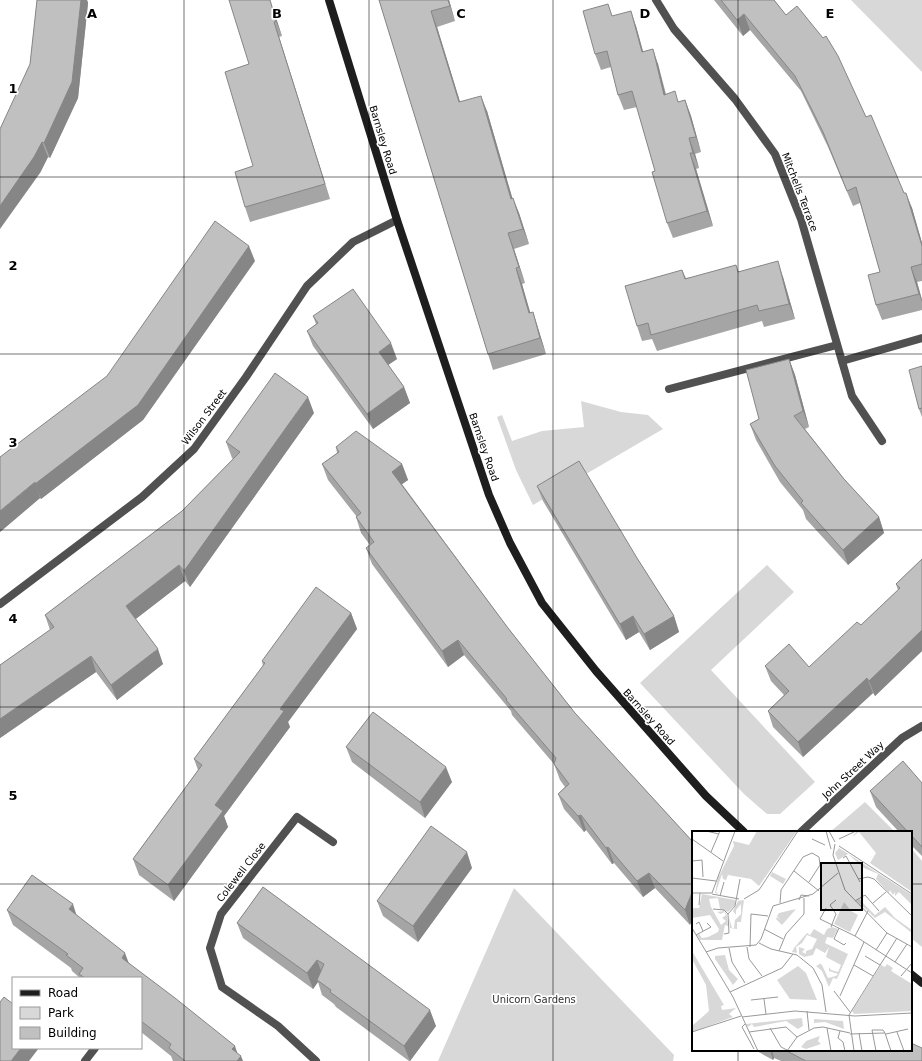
<svg xmlns="http://www.w3.org/2000/svg" width="922" height="1061" font-family="'DejaVu Sans',sans-serif">
	<rect width="100%" height="100%" fill="#fff"/>
	<!-- green -->
	<g fill="#d8d8d8">
		<polygon points="851,0 922,0 922,72"/>
		<polygon points="581,401 621,412 648,415 663,429 533,505 516,470 497,417 502,415 512,441 542,431 584,427"/>
		<polygon points="767,565 794,592 711,670 815,782 780,814 767,814 744,794 640,683"/>
		<polygon points="865,802 895,832 830,832"/>
		<polygon points="911,848 922,861 922,947 911,938"/>
		<polygon points="514,888 674,1055 673,1061 438,1061"/>
	</g>
	<g fill="none" stroke-linecap="round" stroke-linejoin="round">
		<!-- street -->
		<g stroke="#515151" stroke-width="8">
			<polyline points="656,0 674,29 735,99 775,154 801,219 852,396 882,441"/>
			<polyline points="842,361 922,338"/>
			<polyline points="669,389 837,345"/>
			<polyline points="0,604 142,497 194,449 246,377 307,286 353,242 397,220"/>
			<polyline points="801,832 902,738 922,726"/>
			<polyline points="85,1061 95,1048"/>
			<polyline points="316,1061 278,1026 222,987 210,948 221,914 297,817 333,842"/>
		</g>
		<!-- secondary -->
		<g stroke="#1e1e1e" stroke-width="8">
			<polyline points="329,0 397,220 489,495 510,543 542,603 596,671 706,796 744,832"/>
			<polyline points="911,974 922,983"/>
		</g>
	</g>
	<!-- wall -->
	<g fill="#a5a5a5">
		<polygon points="37,0 87,0 88,3 78,98 50,158 48,157 40,173 30,64"/>
		<polygon points="270,0 282,36 279,37 330,199 250,222 245,207 253,166"/>
		<polygon points="379,0 449,0 455,21 437,27 460,102 487,111 512,198 519,213 529,244 514,249 525,283 522,284 530,313 533,312 538,328 546,354 493,370 488,354"/>
		<polygon points="714,0 774,0 866,117 904,193 912,208 922,243 922,281 917,282 922,300 922,310 882,320 876,305 880,272 860,203 853,206 828,147 801,91 750,30 743,36"/>
		<polygon points="612,16 636,26 643,51 658,64 666,94 679,102 685,100 691,116 701,152 695,154 699,168 696,169 713,226 673,238 667,223 655,171 637,107 624,110 618,95 611,67 601,70 595,54"/>
		<polygon points="255,261 143,420 41,499 40,498 0,532 107,376"/>
		<polygon points="682,270 686,278 738,271 783,277 795,319 764,327 762,321 657,351 652,339 642,341 637,326"/>
		<polygon points="313,316 397,359 388,365 404,387 410,403 373,429 313,346 307,331 316,324"/>
		<polygon points="789,359 795,375 809,427 805,429 844,479 879,517 884,533 848,565 806,519 803,510 780,482 756,440 750,424 759,419"/>
		<polygon points="922,366 922,417 919,409"/>
		<polygon points="314,413 190,587 185,581 135,619 163,664 117,700 96,672 0,738 0,665 50,630 45,615 182,511 233,459 232,458 226,442"/>
		<polygon points="336,447 402,464 408,480 402,484 508,628 575,713 693,842 690,925 655,888 643,897 614,863 612,864 586,830 584,832 564,809 558,794 565,787 560,780 554,764 512,715 511,711 464,655 448,667 372,564 366,548 370,545 361,533 356,517 357,517 328,480 322,464 337,453"/>
		<polygon points="537,486 637,558 674,616 679,632 650,650 639,632 626,640 543,501"/>
		<polygon points="922,559 922,651 875,696 873,693 803,757 773,727 768,711 784,695 771,681 765,666 809,667 861,625 898,590 896,584"/>
		<polygon points="351,613 357,629 288,722 290,727 224,816 228,827 174,901 139,875 133,859 198,770 194,759 263,666 262,661"/>
		<polygon points="346,747 452,782 425,818 352,762"/>
		<polygon points="922,783 922,856 911,845 911,832 899,832 876,807 870,791"/>
		<polygon points="472,868 418,942 383,916 377,901"/>
		<polygon points="263,887 436,1026 410,1061 409,1061 336,1007 334,1004 322,995 318,982 313,989 243,938 237,923"/>
		<polygon points="7,910 77,916 129,964 237,1053 243,1061 173,1061 171,1056 141,1032 141,978 80,978 72,971 71,968 13,925"/>
		<polygon points="755,1050 911,1050 922,1061 781,1061 774,1058 773,1060"/>
	</g>
	<!-- shaded-wall -->
	<g fill="#868686">
		<polygon points="81,0 87,0 88,3 78,98 50,158 44,143"/>
		<polygon points="270,0 282,36 276,21"/>
		<polygon points="448,0 449,0 455,21"/>
		<polygon points="431,11 437,27 465,118 459,102"/>
		<polygon points="631,11 636,26 647,67 642,52"/>
		<polygon points="744,14 750,30 743,36 737,20"/>
		<polygon points="274,22 279,37 330,199 325,184"/>
		<polygon points="653,49 658,64 669,110 664,95"/>
		<polygon points="481,96 487,111 517,214 511,199"/>
		<polygon points="685,100 691,116 701,152 696,137"/>
		<polygon points="689,138 695,154 699,168 693,153"/>
		<polygon points="42,142 48,157 40,173 0,229 0,206"/>
		<polygon points="690,153 696,169 713,226 707,211"/>
		<polygon points="906,193 912,208 922,243 922,246"/>
		<polygon points="513,198 519,213 529,244 523,229"/>
		<polygon points="508,233 514,249 525,283 519,267"/>
		<polygon points="249,246 255,261 143,420 41,499 35,484"/>
		<polygon points="778,261 783,277 795,319 789,304"/>
		<polygon points="911,267 917,282 922,300 922,302 919,294"/>
		<polygon points="516,268 522,284 535,329 529,313"/>
		<polygon points="533,312 538,328 546,354 540,338"/>
		<polygon points="391,343 397,359 385,367 379,352"/>
		<polygon points="789,359 795,375 809,427 803,411"/>
		<polygon points="404,387 410,403 373,429 367,414"/>
		<polygon points="308,397 314,413 190,587 184,571"/>
		<polygon points="402,464 408,480 398,487 392,472"/>
		<polygon points="35,482 40,498 0,532 0,511"/>
		<polygon points="879,517 884,533 848,565 843,550"/>
		<polygon points="179,565 185,581 132,622 126,606"/>
		<polygon points="351,613 357,629 288,722 290,727 224,816 228,827 174,901 168,885 215,805 280,709"/>
		<polygon points="633,616 639,632 626,640 620,624"/>
		<polygon points="674,616 679,632 650,650 644,634"/>
		<polygon points="922,630 922,651 875,696 869,681"/>
		<polygon points="458,640 464,655 448,667 442,651"/>
		<polygon points="158,649 163,664 117,700 111,685"/>
		<polygon points="91,656 96,672 0,738 0,719"/>
		<polygon points="867,678 873,693 803,757 798,742"/>
		<polygon points="446,767 452,782 425,818 420,802"/>
		<polygon points="581,815 586,830 584,832 578,816"/>
		<polygon points="608,847 614,863 612,864 606,848"/>
		<polygon points="467,852 472,868 418,942 413,926"/>
		<polygon points="649,873 655,888 643,897 637,881"/>
		<polygon points="693,890 693,919 690,925 685,910"/>
		<polygon points="73,904 78,920 69,909"/>
		<polygon points="125,953 131,969 122,958"/>
		<polygon points="317,960 323,976 317,980 318,982 313,989 307,973"/>
		<polygon points="430,1010 436,1026 410,1061 404,1046"/>
		<polygon points="235,1046 239,1058 241,1056 243,1061 236,1061 232,1049"/>
		<polygon points="21,1048 39,1048 29,1061 11,1061"/>
		<polygon points="770,1050 772,1050 774,1058 773,1060"/>
	</g>
	<!-- building -->
	<g fill="#c0c0c0" stroke="#868686">
		<polygon points="37,0 81,0 72,82 44,143 42,142 34,157 0,206 0,129 30,64"/>
		<polygon points="229,0 270,0 276,21 274,22 325,184 245,207 235,172 253,166 225,72 249,64"/>
		<polygon points="379,0 448,0 450,6 431,11 459,102 481,96 511,199 513,198 523,229 508,233 519,267 516,268 529,313 533,312 540,338 488,354"/>
		<polygon points="721,0 774,0 786,15 797,6 823,38 826,36 838,56 866,117 871,115 904,193 906,193 922,246 922,264 911,267 919,294 876,305 868,275 880,272 856,187 847,191 823,132 795,76 744,14 737,20"/>
		<polygon points="608,4 612,16 631,11 642,52 653,49 664,95 675,91 678,102 685,100 696,137 689,138 693,153 690,153 707,211 667,223 652,172 655,171 632,91 618,95 607,51 595,54 583,11"/>
		<polygon points="215,221 249,246 138,405 35,484 35,482 0,511 0,457 107,376"/>
		<polygon points="778,261 789,304 759,311 757,305 651,335 648,323 637,326 625,286 682,270 685,279 736,265 738,272"/>
		<polygon points="353,289 391,343 379,352 404,387 367,414 307,331 318,323 313,316"/>
		<polygon points="789,359 803,411 794,416 844,479 879,517 843,550 801,503 803,501 775,466 750,424 759,419 746,370"/>
		<polygon points="922,366 922,408 919,409 909,370"/>
		<polygon points="275,373 308,397 184,571 179,565 126,606 158,649 111,685 91,656 0,719 0,665 54,627 45,615 182,511 240,452 226,442"/>
		<polygon points="356,431 402,464 392,472 508,628 575,713 693,842 693,890 685,910 649,873 637,881 608,847 606,848 581,815 578,816 558,794 569,784 554,764 556,758 506,700 507,699 458,640 442,651 366,548 374,542 356,517 361,513 322,464 339,452 336,447"/>
		<polygon points="579,461 637,558 674,616 644,634 633,616 620,624 537,486"/>
		<polygon points="922,559 922,630 869,681 867,678 798,742 768,711 789,691 765,666 789,644 809,667 857,622 861,625 900,588 896,584"/>
		<polygon points="316,587 351,613 280,709 284,711 215,805 223,811 168,885 133,859 202,765 194,759 265,663 262,661"/>
		<polygon points="373,712 446,767 420,802 346,747"/>
		<polygon points="903,761 922,783 922,847 911,835 911,832 908,832 870,791"/>
		<polygon points="431,826 467,852 413,926 377,901"/>
		<polygon points="32,875 73,904 69,909 125,953 122,958 175,998 235,1046 232,1049 241,1056 237,1061 185,1061 169,1048 171,1044 141,1021 141,978 85,978 79,974 83,968 66,955 68,954 7,910"/>
		<polygon points="263,887 430,1010 404,1046 330,992 331,990 317,980 324,964 317,960 307,973 237,923"/>
		<polygon points="4,997 13,1004 13,1048 21,1048 11,1061 0,1061 0,1002"/>
		<polygon points="911,1043 922,1048 922,1061 806,1061 785,1050 911,1050"/>
	</g>
	<!-- grid -->
	<path fill="none" stroke="#000" stroke-width="1" stroke-opacity="0.55" d="M184,0V1061M369,0V1061M553,0V1061M738,0V832M0,177H922M0,354H922M0,530H922M0,707H922M0,884H693M911,884H922M738,1050V1061"/>
	<g text-anchor="middle" dominant-baseline="central" stroke-width="3.5" stroke-linejoin="round" paint-order="stroke">
		<!-- street labels -->
		<g font-size="10" fill="#000" stroke="#fff">
			<text transform="translate(383 140) rotate(73)">Barnsley Road</text>
			<text transform="translate(800 192) rotate(69)">Mitchells Terrace</text>
			<text transform="translate(204 417) rotate(-53)">Wilson Street</text>
			<text transform="translate(484 447) rotate(71)">Barnsley Road</text>
			<text transform="translate(649 717) rotate(48)">Barnsley Road</text>
			<text transform="translate(853 770) rotate(-43)">John Street Way</text>
			<text transform="translate(241 872) rotate(-52)">Colewell Close</text>
		</g>
		<!-- park labels -->
		<g font-size="10" fill="#2f2f2f" stroke="#fff">
			<text x="534" y="999">Unicorn Gardens</text>
		</g>
	</g>
	<!-- overview -->
	<g transform="translate(692 831)">
		<rect width="220" height="220" fill="#fff"/>
		<path d="M65,0H105L67,55L59,48L36,44L34,49L31,48L30,43L24,61L27,63L23,62L26,47L42,15L41,10L57,14ZM165,0H220V61L178,32L184,22L167,1L160,6ZM147,17L220,64V74L207,61L203,65V61L201,64L198,59L197,62L184,48L186,43L172,37L156,23L146,29L143,22ZM80,41L94,48L91,53L78,45ZM10,63L43,69V74L36,81L28,78L26,67L17,68L19,76L29,94L34,90L30,87L34,84L32,81L29,83L25,81L32,80L35,84L36,95L33,94L30,109H8L5,104L7,103L10,107L16,106L26,101L27,98L18,84L0,87V77H7ZM167,68L183,84L193,76L203,87L220,99V102L193,81L183,87L165,70ZM52,69L49,91H45V98L38,97L37,86L40,97H42L43,89L49,83V73L44,79V84L41,80L46,70ZM152,71L159,80L166,84L158,101L142,93ZM104,78L90,94L84,88L85,86L89,90L85,85L87,82ZM140,96L146,98L141,107L135,106L133,112L156,123L145,148L141,147L137,156L130,140L124,135L128,133L126,131L130,134L136,147L144,145L146,143L137,140V136L139,139L146,141L149,134L134,126L137,116L133,122L124,117L121,124L112,126L107,123V116L113,118L110,121L114,123V120L120,118L125,108L115,104L110,112L104,116L105,122L100,121L102,117L108,110L115,102L118,104L122,98L132,104L135,98ZM0,120L29,169L32,174L29,175L30,179L44,177L37,183L41,186L0,201V195L17,180L14,154L0,128ZM33,124L37,139L46,148L41,154L23,128V125ZM195,133L201,137L199,140L220,153V180L162,183L160,180L189,134L193,136ZM106,135L114,142L125,169L98,168L85,149ZM110,187L111,195L106,198L94,190L62,196L60,193L56,196L54,193ZM122,188L151,190L152,198L133,191L122,192ZM128,205L126,210L129,213L114,218L109,216L114,210Z" fill="#d8d8d8"/>
		<path fill="none" stroke="#999" stroke-width="1" d="M14,0L27,3M134,0L139,18M137,0L143,11M0,8L31,30M120,8L133,14M147,8L164,0M143,13L141,24L153,59L195,102L220,116M147,15L220,63M19,21L28,0M151,27L154,25L168,51M0,30L10,29L11,46M102,40L127,60M0,47L24,50M166,48L176,46L182,48L220,85M0,62H20L43,0M20,63L47,68M28,65L32,51M52,68L67,59L106,0M107,69L109,64L117,65M163,70L173,64L187,80M88,72L89,59L111,26L120,22L127,26L128,34L117,51M181,72L194,61M7,74L8,62M134,77L128,88L163,105L220,142M21,78L32,79L36,83M4,93L7,91L11,100M139,96L144,83L138,74L144,69M0,97L41,166L66,220M147,97L142,108L152,114L154,112M72,98L91,108M32,103L37,102L36,83L43,75L48,48M4,104L19,96L15,92M163,105L176,80M67,112L79,118L105,124L121,137L130,154L134,181M55,116L57,128L70,145M58,116L59,83L76,85M37,117L40,131L53,152M184,119L195,102M87,120L94,103L112,83V67M14,121L26,117L64,114L69,108L81,75L121,63L146,42M173,125L188,134M203,131L215,113M162,134L181,145M209,145L220,132M142,160L158,181M38,161L90,137L101,123M148,165L172,111M72,168L74,183M59,169L86,166M115,180L117,199M50,186L103,180L163,185L220,182M53,193L50,196L62,218M78,197L89,216L97,220M135,197L139,220M148,200L146,207L151,211L153,220M0,201L49,185M57,201L94,196L105,206M205,201L212,220M167,202L170,220M158,203L193,202L199,220M194,203L216,198M95,220L105,206L122,197L131,196L158,202M162,220L157,184L205,107M184,220L180,199H191L193,202"/>
		<path fill="#000" fill-opacity="0.15" stroke="#000" stroke-width="2" d="M129,32H170V79H129Z"/>
		<rect width="220" height="220" fill="none" stroke="#000" stroke-width="2"/>
	</g>
	<g font-size="13" text-anchor="middle" font-weight="bold" fill="#000" stroke="#fff" stroke-width="3.5" stroke-linejoin="round" paint-order="stroke">
		<text x="92" y="18">A</text>
		<text x="277" y="18">B</text>
		<text x="461" y="18">C</text>
		<text x="645" y="18">D</text>
		<text x="830" y="18">E</text>
		<text x="13" y="93">1</text>
		<text x="13" y="270">2</text>
		<text x="13" y="447">3</text>
		<text x="13" y="623">4</text>
		<text x="13" y="800">5</text>
	</g>
	<!-- legend -->
	<rect x="12" y="977" width="130" height="72" fill="#ffffff" stroke="#999999"/>
	<rect x="20" y="990" width="20" height="6" fill="#1e1e1e" stroke="#999999"/>
	<text x="48" y="997" font-size="12" fill="#000000">Road</text>
	<rect x="20" y="1007" width="20" height="12" fill="#d8d8d8" stroke="#999999"/>
	<text x="48" y="1017" font-size="12" fill="#000000">Park</text>
	<rect x="20" y="1027" width="20" height="12" fill="#c0c0c0" stroke="#999999"/>
	<text x="48" y="1037" font-size="12" fill="#000000">Building</text>
</svg>
